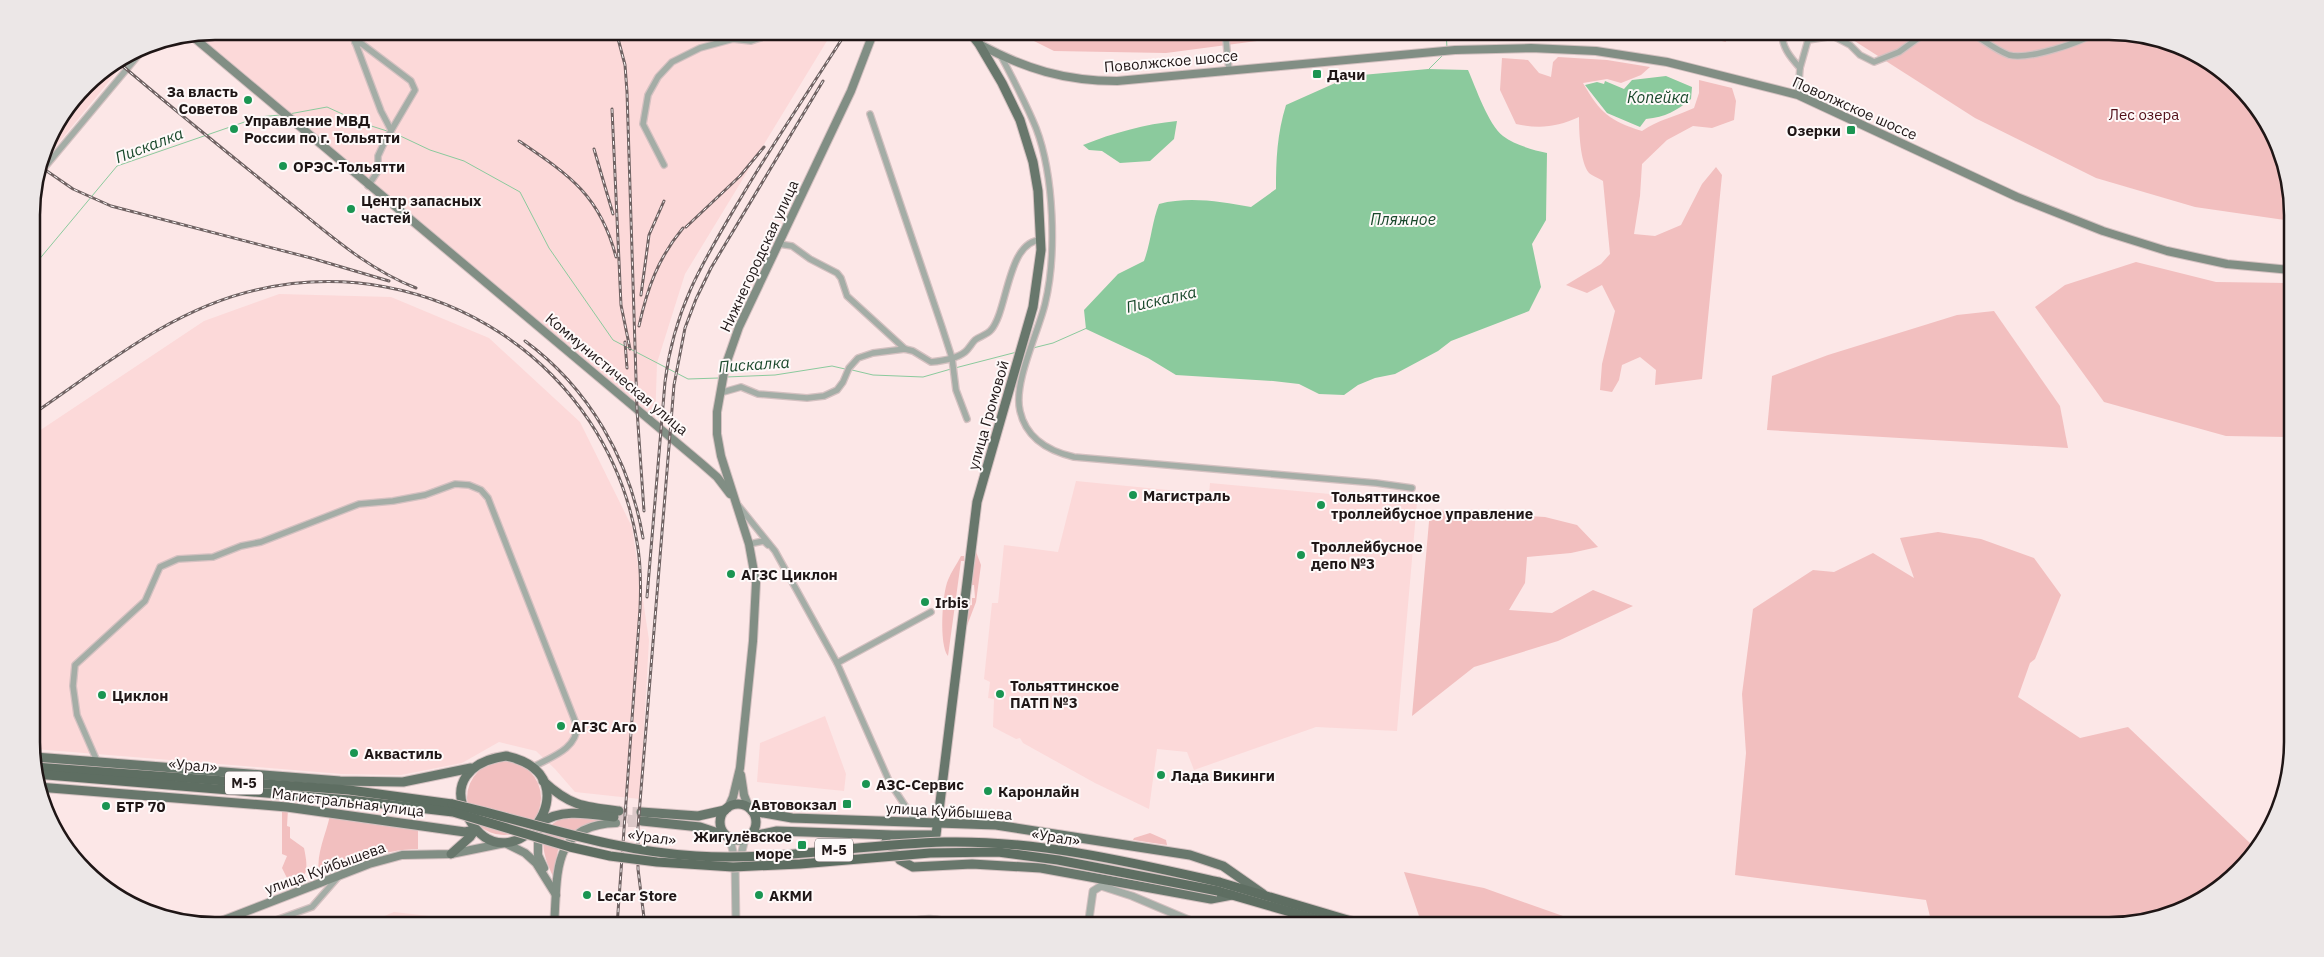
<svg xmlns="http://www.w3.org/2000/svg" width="2324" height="957" font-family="'IBM Plex Sans',sans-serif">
	<rect width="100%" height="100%" fill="#fce7e7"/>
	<!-- built -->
	<g fill="#fcd9d9">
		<polygon points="215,31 833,31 685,274 657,363 655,424 194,36"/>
		<polygon points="133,52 43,162 50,134 94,77"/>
		<polygon points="279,294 391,297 489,338 580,422 632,527 649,640 640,799 575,792 555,769 536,751 499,742 462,763 401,775 342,774 35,749 33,435 204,321"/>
		<polygon points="1076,481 1209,494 1210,483 1417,502 1397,731 1316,727 1194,770 1187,752 1157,749 1149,809 1095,783 1023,743 1020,738 1016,739 993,727 994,699 988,698 990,682 984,679 992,603 998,603 1004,545 1058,552"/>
		<polygon points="825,716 846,774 844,791 757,782 760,743"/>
		<polygon points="394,912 429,916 429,926 360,926"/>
	</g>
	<!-- green -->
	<g fill="#f2bfbf">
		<polygon points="1014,31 1256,31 1257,41 1166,53 1054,51"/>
		<polygon points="1286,31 1385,31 1266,38"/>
		<polygon points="1655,31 1723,31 1726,42 1692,34"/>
		<polygon points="1839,31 2109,31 2168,41 2211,62 2255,103 2279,145 2291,191 2291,221 2195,207 2096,178 1975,118"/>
		<path d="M1558,57L1607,60L1650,67L1641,75L1621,83L1607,79L1583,83C1600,113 1610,121 1642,131C1657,120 1677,116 1694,108L1699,93V80L1732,88L1736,101L1734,120L1712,128L1693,126L1667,140L1642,164L1640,196L1634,234L1655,236L1681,225L1702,184L1716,167L1722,175L1702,379L1655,385L1656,370L1640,357L1622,365L1619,380L1612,392L1600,390L1602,364L1615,311L1602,285L1587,293L1566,285L1601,264L1610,254L1603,181C1599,178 1592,176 1589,173C1580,162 1579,131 1579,117C1557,127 1540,129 1516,124L1500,90L1502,58L1528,60L1539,73L1551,77L1553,62Z"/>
		<polygon points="2136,262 2216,282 2291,283 2292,437 2226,436 2104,402 2035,307 2065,285"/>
		<polygon points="1994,311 2060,406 2068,448 1767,430 1772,376 1828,355 1957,315"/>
		<polygon points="1430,510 1545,517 1577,525 1598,547 1571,553 1527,557 1525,583 1509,610 1552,613 1593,590 1633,606 1558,641 1474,667 1412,716"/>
		<polygon points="1938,532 1981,539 2034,558 2061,595 2035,659 2030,663 2018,697 2080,738 2128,727 2251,844 2255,853 2220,888 2168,916 2120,925 1932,925 1926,900 1735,875 1746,753 1742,694 1753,609 1813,570 1834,572 1873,553 1914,578 1900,538"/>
		<polygon points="975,549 981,565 976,602 965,631 967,606 972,605 972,598 975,598 974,585 971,585"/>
		<path d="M961,556H964V561H961L948,656C939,645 942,594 948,580C951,572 957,564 961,556Z"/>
		<circle cx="504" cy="798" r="37"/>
		<path d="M288,809L287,826L290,827V838L304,848C308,868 309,877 291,886L282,868L287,856L282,854V811Z"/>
		<path d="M330,815L418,826V849C384,849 354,863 323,875L319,873C316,853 326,835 330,815Z"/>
		<path d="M569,816L601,819C583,826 561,832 557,855C556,863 557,872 554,878C541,852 534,826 569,816Z"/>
		<polygon points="1150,833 1166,840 1167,845 1133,840 1134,838"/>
		<polygon points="1404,872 1484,888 1563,916 1574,925 1439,926 1420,919"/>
	</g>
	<!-- water -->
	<g fill="#8bca9d">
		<path d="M1428,69L1468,70C1476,88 1488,124 1503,136C1515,145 1533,150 1547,153L1546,220L1532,244L1541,287L1529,311L1451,341L1438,351L1395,374L1375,378L1358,385L1344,395L1319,394L1299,384L1273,381L1176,375L1148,358L1086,329L1084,310L1118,274L1144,261C1151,242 1152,222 1159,204C1190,196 1221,202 1251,207L1276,189C1276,160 1277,134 1286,105L1351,76Z"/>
		<path d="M1666,76L1692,87L1691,99C1676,111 1666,117 1646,119L1640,127L1607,113L1585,85L1597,82L1604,84L1605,81L1624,89L1632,80Z"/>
		<path d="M1177,121L1174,139L1150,161L1120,163L1102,151L1089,150L1083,145C1113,133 1145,124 1177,121Z"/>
	</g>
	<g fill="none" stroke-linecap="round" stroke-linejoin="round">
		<!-- stream -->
		<g stroke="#8bca9d" stroke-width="1">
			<polyline points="1446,31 1447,48"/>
			<polyline points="1428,70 1443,55"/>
			<polyline points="289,114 327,107 362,123 387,131"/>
			<polyline points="394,133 430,150 464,161 520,192 549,248 613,340 688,379 719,378"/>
			<polyline points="32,268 117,166 259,117 280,115"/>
			<polyline points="1033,348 1053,343 1087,328"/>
			<polyline points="955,368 1017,352"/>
			<polyline points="852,370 873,375 923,377 951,369"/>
			<polyline points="726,377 775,375 832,366 845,369"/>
		</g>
		<!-- secondary-tunnel -->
		<polyline stroke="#dbc8c8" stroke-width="8" stroke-dasharray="8 4" stroke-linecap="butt" points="616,823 640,823"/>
		<!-- primary-tunnel -->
		<g stroke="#dbc8c8" stroke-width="9" stroke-dasharray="9 4.5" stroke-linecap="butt">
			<polyline points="619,811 641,812"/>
			<polyline points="614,817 642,821"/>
		</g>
		<defs>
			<g id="minor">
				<polyline points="351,31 381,111 391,130"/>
				<polyline points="1225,31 1229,70"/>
				<path d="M1782,31C1781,46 1790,57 1800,68L1798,95"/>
				<path d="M1968,31C1981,38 1995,50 2009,55C2027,60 2082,43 2097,31"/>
				<polyline points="1808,40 1809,31"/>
				<polyline points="355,42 362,44 411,81 415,90 385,141 378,156 378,171 368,186"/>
				<path d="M1001,56C1013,79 1026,103 1036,128C1054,175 1057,255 1045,304C1038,333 1013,383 1020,411C1026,438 1048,451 1074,457L1376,483L1412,488"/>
				<polyline points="1800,68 1808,40 1833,36 1850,45 1860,55 1874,62 1899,52 1928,31"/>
				<polyline points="870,114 942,327 952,358 956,390 967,419"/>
				<polyline points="664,165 643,124 648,95 658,77 672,62 700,48 733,39 751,41 781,31"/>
				<polyline points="40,173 147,45"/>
				<polyline points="779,244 792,246 810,259 837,273 841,278 847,296 905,349"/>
				<path d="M720,393L741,387L758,394L807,398L824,396L837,390L843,382L849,368L858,358L873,353L905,349L913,351L931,362C942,361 956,359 965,352C969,349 971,344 975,340C980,336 987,335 991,330C1008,311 1007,241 1041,240"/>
				<polyline points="738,505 775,551 837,663 890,783 916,822"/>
				<polyline points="749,544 764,541 768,545"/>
				<polyline points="837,663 931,612"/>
				<path d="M97,761L77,715L73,686L75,665L145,601L160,567L178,559L213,557L241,546L261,542L359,504L393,501L425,495L455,484L469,485L481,490L488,498L577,726C577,749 551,757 533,767"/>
				<polyline points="231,917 265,924 312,907 339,876"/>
			</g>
			<g id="tertiary">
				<polyline points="730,839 735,860 736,926"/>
				<polyline points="740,859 745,839"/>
				<path d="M897,926C923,916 937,918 964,926"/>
				<polyline points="1088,926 1093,891 1101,886 1132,896 1203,926"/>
			</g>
			<g id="secondary">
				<polyline points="192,36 701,463 717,477 730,494"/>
				<path d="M979,44C1025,69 1065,81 1117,81L1455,50L1531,48L1596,51L1667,62L1798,95L2017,197L2103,231L2167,251L2227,264L2291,270"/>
				<polyline points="741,775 744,795 749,808"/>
				<polyline points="728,808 733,797 740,768 753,641 756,583 749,544 721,456 717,434 717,412 725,367 739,327 851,91 874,31"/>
				<polyline points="538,825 538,855 544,868"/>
				<polyline points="211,925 369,864 402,855 451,854 505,843 525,853 536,863 556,895"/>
				<path d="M554,926C558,875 550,825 616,823"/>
			</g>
			<g id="primary">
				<path d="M506,756C599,776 511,892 469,819C448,784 470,761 506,756Z"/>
				<polyline points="35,757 340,781 403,782 471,768"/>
				<path d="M543,781C570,806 584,807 619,811"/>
				<polyline points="38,787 287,807 465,832 475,830"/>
				<circle cx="738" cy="822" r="18"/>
				<polyline points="752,811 792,818 996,825 1190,855 1223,866 1263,894"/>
				<polyline points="641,812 698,816 725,810"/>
				<polyline points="642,821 700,827 727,836"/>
				<path d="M540,823C562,808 589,814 614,817"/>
				<polyline points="748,837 777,831 893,835 936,835 977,502 1033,307 1041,250 1038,191 1033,162 1020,120 1002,83 979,44 969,31"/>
				<polyline points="886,841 900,860 913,867 972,864 1041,868 1211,899 1232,895"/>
				<polyline points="451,854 470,837 475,830"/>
			</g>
			<g id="trunk">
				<polyline points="35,767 349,790 452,804"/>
				<polyline points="35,774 350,800 453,812"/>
				<polyline points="1219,882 1368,926"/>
				<polyline points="1218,891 1339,926"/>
			</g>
		</defs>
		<!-- minor casing -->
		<use href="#minor" stroke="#d4c1c1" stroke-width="8"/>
		<!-- tertiary casing -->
		<use href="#tertiary" stroke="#d4c1c1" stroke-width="9"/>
		<!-- secondary casing -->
		<use href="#secondary" stroke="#d4c1c1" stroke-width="10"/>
		<!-- primary casing -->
		<use href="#primary" stroke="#d4c1c1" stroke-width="11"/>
		<!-- trunk casing -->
		<use href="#trunk" stroke="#d4c1c1" stroke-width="11"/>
		<!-- minor -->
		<use href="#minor" stroke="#a4ada6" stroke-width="5.5"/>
		<!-- tertiary -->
		<use href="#tertiary" stroke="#a4ada6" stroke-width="7"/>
		<!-- secondary -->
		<use href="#secondary" stroke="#818e84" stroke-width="8"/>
		<!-- primary -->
		<use href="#primary" stroke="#68776c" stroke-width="9"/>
		<!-- trunk -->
		<use href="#trunk" stroke="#5e6e62" stroke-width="9"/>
		<defs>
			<g id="rail">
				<polyline points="616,31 625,65 627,92 637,410 644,511"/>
				<path d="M118,62C173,109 229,154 285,199C327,232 365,268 416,288"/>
				<polyline points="612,109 621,305 630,349"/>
				<path d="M519,141C569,175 600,195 616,257"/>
				<polyline points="594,149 613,214"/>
				<polyline points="41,167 73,189 111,206 311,258 389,281"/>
				<polyline points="686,227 740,176 764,147"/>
				<polyline points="641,295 649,235 664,201"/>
				<path d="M639,326C647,289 658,258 683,228"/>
				<path d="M525,341C589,388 630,460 643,538"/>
				<polyline points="625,342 627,368"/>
				<path d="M33,414C102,367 172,309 256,290C432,249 607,363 637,542C641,564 641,587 640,609L617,926"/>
				<path d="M647,597L665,382C674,309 702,263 739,201C773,143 811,88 847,31"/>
				<polyline points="645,926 638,869 638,827 674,385 685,328 696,299 711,268 823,81"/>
			</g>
		</defs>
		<!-- rail casing -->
		<use href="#rail" stroke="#706363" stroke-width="3"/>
		<!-- rail -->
		<use href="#rail" stroke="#fef9f9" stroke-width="1" stroke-dasharray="4" stroke-linecap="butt"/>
		<defs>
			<g id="trunk-bridge">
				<path d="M452,804C535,823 610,851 696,856C779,861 862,844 945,842C1036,840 1130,862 1219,882"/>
				<polyline points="453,812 570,847 610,856 657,862 733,867 800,864 930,853 998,852 1058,860 1218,891"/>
			</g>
		</defs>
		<!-- trunk-bridge casing -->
		<use href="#trunk-bridge" stroke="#d4c1c1" stroke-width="11" stroke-linecap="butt"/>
		<!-- trunk-bridge -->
		<use href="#trunk-bridge" stroke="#5e6e62" stroke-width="9"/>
	</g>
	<!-- markers -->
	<g fill="#1a9552" stroke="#fef9f9" stroke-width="2">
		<rect x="1312" y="69" width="10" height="10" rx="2.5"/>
		<circle cx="248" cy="100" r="5"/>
		<circle cx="234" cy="129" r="5"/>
		<rect x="1846" y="125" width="10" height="10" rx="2.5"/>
		<circle cx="283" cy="166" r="5"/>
		<circle cx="351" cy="209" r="5"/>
		<circle cx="1133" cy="495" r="5"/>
		<circle cx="1321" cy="505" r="5"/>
		<circle cx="1301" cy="555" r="5"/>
		<circle cx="731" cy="574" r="5"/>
		<circle cx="925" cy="602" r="5"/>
		<circle cx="1000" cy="694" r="5"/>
		<circle cx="102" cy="695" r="5"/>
		<circle cx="561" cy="726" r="5"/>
		<circle cx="354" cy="753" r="5"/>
		<circle cx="1161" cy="775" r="5"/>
		<circle cx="866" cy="784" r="5"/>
		<circle cx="988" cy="791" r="5"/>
		<rect x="842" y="799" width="10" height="10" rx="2.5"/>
		<circle cx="106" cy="806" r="5"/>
		<rect x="797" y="840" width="10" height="10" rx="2.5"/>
		<circle cx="587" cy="895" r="5"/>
		<circle cx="759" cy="895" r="5"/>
	</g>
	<g text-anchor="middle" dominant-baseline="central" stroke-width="4" stroke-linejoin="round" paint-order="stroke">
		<!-- shield labels -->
		<g fill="#fef9f9" stroke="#625a5a" stroke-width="1">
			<rect x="225" y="771.5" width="38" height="23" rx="4"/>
			<rect x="815" y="838.5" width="38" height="23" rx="4"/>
		</g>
		<g font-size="14" font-weight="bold" fill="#1f1616">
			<text x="244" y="783">М-5</text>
			<text x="834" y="850">М-5</text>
		</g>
		<!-- street labels -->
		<g font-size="15" fill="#1f1616" stroke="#fef9f9">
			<text transform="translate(1171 61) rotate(-5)">Поволжское шоссе</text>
			<text transform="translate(1855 108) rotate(24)">Поволжское шоссе</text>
			<text transform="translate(759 256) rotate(-65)">Нижнегородская улица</text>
			<text transform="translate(617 374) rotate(40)">Коммунистическая улица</text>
			<text transform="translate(988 415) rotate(-74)">улица Громовой</text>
			<text transform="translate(193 765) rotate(4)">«Урал»</text>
			<text transform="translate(348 802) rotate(7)">Магистральная улица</text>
			<text transform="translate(949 811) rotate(3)">улица Куйбышева</text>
			<text transform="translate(652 837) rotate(7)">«Урал»</text>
			<text transform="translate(1056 837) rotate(9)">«Урал»</text>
			<text transform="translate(325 868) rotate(-20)">улица Куйбышева</text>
		</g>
		<!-- poi labels -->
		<g font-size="15" font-weight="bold" fill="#1f1616" stroke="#fef9f9" text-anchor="start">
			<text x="1327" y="74">Дачи</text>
			<text x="238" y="91" text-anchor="end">За власть<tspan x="238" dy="17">Советов</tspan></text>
			<text x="244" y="120">Управление МВД<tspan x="244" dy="17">России по г. Тольятти</tspan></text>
			<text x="1841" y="130" text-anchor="end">Озерки</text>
			<text x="293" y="166">ОРЭС-Тольятти</text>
			<text x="361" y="200">Центр запасных<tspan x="361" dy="17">частей</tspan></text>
			<text x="1143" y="495">Магистраль</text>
			<text x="1331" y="496">Тольяттинское<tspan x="1331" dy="17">троллейбусное управление</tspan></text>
			<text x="1311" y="546">Троллейбусное<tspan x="1311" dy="17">депо №3</tspan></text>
			<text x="741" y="574">АГЗС Циклон</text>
			<text x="935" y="602">Irbis</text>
			<text x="1010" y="685">Тольяттинское<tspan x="1010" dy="17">ПАТП №3</tspan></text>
			<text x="112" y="695">Циклон</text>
			<text x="571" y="726">АГЗС Аго</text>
			<text x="364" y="753">Аквастиль</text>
			<text x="1171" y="775">Лада Викинги</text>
			<text x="876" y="784">АЗС-Сервис</text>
			<text x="998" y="791">Каронлайн</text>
			<text x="837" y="804" text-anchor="end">Автовокзал</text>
			<text x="116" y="806">БТР 70</text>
			<text x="792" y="836" text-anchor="end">Жигулёвское<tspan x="792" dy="17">море</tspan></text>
			<text x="597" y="895">Lecar Store</text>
			<text x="769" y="895">АКМИ</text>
		</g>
		<!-- park labels -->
		<g font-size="15" fill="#510f18" stroke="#fef9f9">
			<text x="2144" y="114">Лес озера</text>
		</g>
		<!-- water labels -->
		<g font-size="16" font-style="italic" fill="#18472a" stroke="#fef9f9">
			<text x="1658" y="97">Копейка</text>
			<text transform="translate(149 145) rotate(-21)">Пискалка</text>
			<text x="1403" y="219">Пляжное</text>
			<text transform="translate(1161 299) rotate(-13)">Пискалка</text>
			<text transform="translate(754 364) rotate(-4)">Пискалка</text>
		</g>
	</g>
	<!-- crop -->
	<path d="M0 0H2324V957H0ZM215 40H2109A175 175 0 0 1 2284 215V742A175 175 0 0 1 2109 917H215A175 175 0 0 1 40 742V215A175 175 0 0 1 215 40Z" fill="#ece7e7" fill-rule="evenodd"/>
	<path fill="none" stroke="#1f1616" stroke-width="2.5" d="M215 40H2109A175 175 0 0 1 2284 215V742A175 175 0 0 1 2109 917H215A175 175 0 0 1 40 742V215A175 175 0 0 1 215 40Z"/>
</svg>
